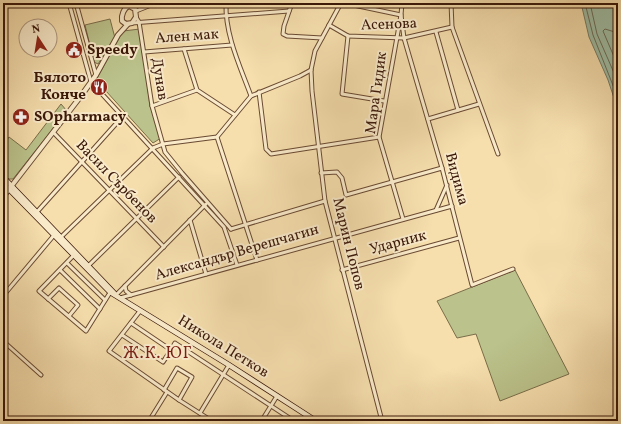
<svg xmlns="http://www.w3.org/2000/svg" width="621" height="424" font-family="Vollkorn,serif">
	<rect width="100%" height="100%" fill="#f6dead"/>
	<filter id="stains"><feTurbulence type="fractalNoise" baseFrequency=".005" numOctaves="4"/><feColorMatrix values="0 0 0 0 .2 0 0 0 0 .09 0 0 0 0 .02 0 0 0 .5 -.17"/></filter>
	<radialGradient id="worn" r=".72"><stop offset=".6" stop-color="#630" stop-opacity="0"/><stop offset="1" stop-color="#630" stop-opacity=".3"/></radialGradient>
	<!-- green -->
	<g fill="#bbc28b" stroke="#7a6d4a">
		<polygon points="110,19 115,38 98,64 94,62 85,25"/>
		<polygon points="140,29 150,106 161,138 153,143 96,80 123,31"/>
		<polygon points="61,104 67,111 13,179 8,179 3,174 3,137 7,140 9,137 26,150"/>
		<polygon points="515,270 569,374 500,401 476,334 457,338 437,301"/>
	</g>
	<!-- water -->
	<polygon fill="#9ebda5" stroke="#767b67" points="581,3 612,3 618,25 618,110 608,80 589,37"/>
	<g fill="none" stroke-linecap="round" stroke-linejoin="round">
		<!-- shore -->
		<g stroke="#6c6a57" stroke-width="1">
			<polyline points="585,3 593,35 618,98"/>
			<polyline points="590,3 597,34 618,82"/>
			<polyline points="618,33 605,29 603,31 618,66"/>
		</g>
		<defs>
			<g id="minor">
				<polyline points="69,3 91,82 224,227 237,265"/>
				<polyline points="76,3 96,75"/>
				<path d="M226,3C225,35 240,66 251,96"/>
				<polyline points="292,3 284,26 283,34 287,36 322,38"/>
				<polyline points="341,3 315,51 311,70 312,91 325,201 382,421"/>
				<polyline points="344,3 401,15 379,137 403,219"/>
				<polyline points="402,3 401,15 404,38 442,168 472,285 513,269"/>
				<polyline points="451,3 452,27 498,154"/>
				<polyline points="136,11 156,3"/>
				<polyline points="136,17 139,22 152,106 165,152 182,173 231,229"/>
				<polyline points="132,23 289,11"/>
				<polyline points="329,25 348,36 404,38 452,27"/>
				<polyline points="436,32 458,110"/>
				<polyline points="348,36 342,94 384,101"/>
				<polyline points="184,49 197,90 235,115"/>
				<polyline points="144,52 232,45"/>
				<polyline points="259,92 266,149 271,154 379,137"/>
				<polyline points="152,106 197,90"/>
				<polyline points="428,119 479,104"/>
				<polyline points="53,132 164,247"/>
				<polyline points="217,137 257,260"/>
				<polyline points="321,173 337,172 342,178 346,195 442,168"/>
				<polyline points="436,210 447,185"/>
				<polyline points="36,213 123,116"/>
				<polyline points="190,220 206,274"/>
				<polyline points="231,229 325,201"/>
				<polyline points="60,238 153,148 163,144 217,137 251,96 300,76 311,70"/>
				<polyline points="74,255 39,291 86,331 111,291"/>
				<polyline points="67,263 105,300"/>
				<polyline points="87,267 179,177"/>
				<polyline points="60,270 100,309"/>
				<polyline points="342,270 459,238"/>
				<polyline points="125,286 126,291 131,295"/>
				<polyline points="116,295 206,204"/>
				<polyline points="3,296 55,234"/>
				<polyline points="120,298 452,206"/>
				<polyline points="48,299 59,288 78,305 69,316"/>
				<polyline points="140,311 109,351 179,400 212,421"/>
				<polyline points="131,323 171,350 175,343 294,421"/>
				<polyline points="122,335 163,362 171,350"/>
				<polyline points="3,341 41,375"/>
				<polyline points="164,390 177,368 192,377 179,400"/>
				<polyline points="200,413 229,365"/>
				<polyline points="149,421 167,392"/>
				<polyline points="270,421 264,417 277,396"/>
			</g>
			<g id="tertiary">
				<path d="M129,6L135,9L136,17L132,23L126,24L122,21C121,15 124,8 129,6Z"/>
				<polyline points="3,197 81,96 96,75 118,35 128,24"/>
			</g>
			<g id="secondary">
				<polyline points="3,177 115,294"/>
				<polyline points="3,183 110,292 229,365 316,421"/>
			</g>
		</defs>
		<!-- minor casing -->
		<use href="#minor" stroke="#694a32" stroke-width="5"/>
		<!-- tertiary casing -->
		<use href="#tertiary" stroke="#694a32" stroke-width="6"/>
		<!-- secondary casing -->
		<use href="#secondary" stroke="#3a1809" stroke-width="6"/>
		<!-- minor -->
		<use href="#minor" stroke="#f9eaca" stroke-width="3"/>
		<!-- tertiary -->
		<use href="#tertiary" stroke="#f9eaca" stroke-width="4"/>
		<!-- secondary -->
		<use href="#secondary" stroke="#f9eaca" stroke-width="4.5"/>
	</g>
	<!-- icons -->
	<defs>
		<symbol id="civic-disc" viewBox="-11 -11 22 22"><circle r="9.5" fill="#8f2418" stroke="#f9eaca"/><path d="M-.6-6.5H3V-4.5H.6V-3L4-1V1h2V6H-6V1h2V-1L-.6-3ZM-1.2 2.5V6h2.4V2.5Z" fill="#fff"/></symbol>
		<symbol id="restaurant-disc" viewBox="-11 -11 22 22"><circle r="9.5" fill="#8f2418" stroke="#f9eaca"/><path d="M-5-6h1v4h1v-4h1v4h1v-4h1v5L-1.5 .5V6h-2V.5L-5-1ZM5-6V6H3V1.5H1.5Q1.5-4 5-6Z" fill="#fff"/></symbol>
		<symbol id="pharmacy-disc" viewBox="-11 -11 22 22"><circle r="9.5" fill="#8f2418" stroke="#f9eaca"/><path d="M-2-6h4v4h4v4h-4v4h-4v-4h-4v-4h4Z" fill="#fff"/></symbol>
	</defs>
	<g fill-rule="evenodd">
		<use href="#civic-disc" x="64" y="40" width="20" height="20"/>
		<use href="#restaurant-disc" x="89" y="77" width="20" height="20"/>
		<use href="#pharmacy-disc" x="11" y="107" width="20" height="20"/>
	</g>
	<g text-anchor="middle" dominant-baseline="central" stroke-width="4" stroke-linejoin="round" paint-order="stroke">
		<!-- street labels -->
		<g font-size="15" fill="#3a1809" stroke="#f9eaca">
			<text transform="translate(389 25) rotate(-2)">Асенова</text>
			<text transform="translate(187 37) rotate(-4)">Ален мак</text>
			<text transform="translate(159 79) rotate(81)">Дунав</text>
			<text transform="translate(377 93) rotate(-82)">Мара Гидик</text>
			<text transform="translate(456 179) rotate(75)">Видима</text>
			<text transform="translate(116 182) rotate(46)">Васил Сърбенов</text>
			<text transform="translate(398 243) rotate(-15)">Ударник</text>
			<text transform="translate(348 244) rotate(76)">Марин Попов</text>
			<text transform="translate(237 253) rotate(-16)">Александър Верешчагин</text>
			<text transform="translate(223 347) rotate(32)">Никола Петков</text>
		</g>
		<!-- poi labels -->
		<g font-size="15" font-weight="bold" fill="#3a1809" stroke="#f9eaca" text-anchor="start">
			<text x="87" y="50">Speedy</text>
			<text x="86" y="78" text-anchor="end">Бялото<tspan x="86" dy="17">Конче</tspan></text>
			<text x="34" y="117">SOpharmacy</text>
		</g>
		<!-- neighbourhood labels -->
		<g font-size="16" letter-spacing="1" fill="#7a1f14" stroke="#f9eaca">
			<text x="158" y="354">Ж.К. ЮГ</text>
		</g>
	</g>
	<!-- margin -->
	<rect width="621" height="424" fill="none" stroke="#f6dead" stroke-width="16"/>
	<rect x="4" y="4" width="613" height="416" fill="none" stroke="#3a1809" stroke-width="2"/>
	<rect x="8" y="8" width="605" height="408" fill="none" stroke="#3a1809"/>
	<!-- north arrow -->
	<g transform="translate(38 38) rotate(348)"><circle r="19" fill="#f9eaca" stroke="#ad967d"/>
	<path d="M0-3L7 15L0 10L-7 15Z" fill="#8f2418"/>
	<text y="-6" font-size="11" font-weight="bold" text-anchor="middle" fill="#3a1809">N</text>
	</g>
	<rect width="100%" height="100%" filter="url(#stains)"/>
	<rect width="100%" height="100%" fill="url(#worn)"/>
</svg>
